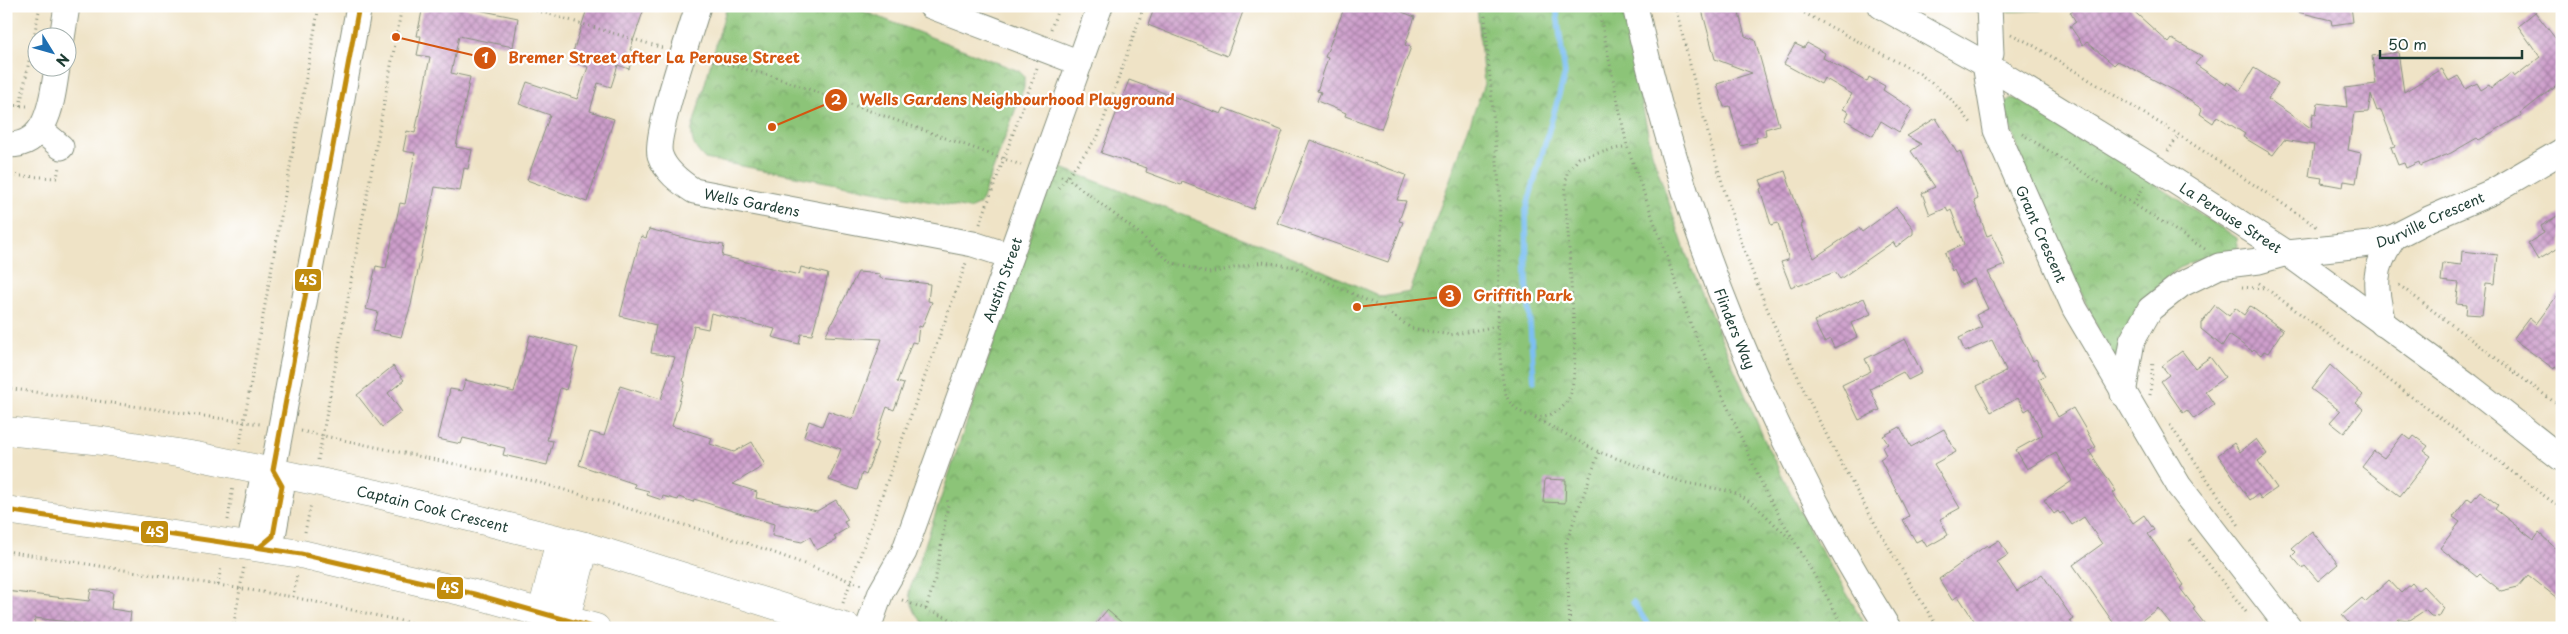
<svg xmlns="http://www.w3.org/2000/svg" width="2568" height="634" font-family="'Playpen Sans',sans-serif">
	<defs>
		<pattern id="park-crowns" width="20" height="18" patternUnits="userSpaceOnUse" patternTransform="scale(1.25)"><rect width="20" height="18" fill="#8cc478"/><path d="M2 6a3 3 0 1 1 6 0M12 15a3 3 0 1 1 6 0" fill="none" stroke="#72a063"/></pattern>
		<pattern id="building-cross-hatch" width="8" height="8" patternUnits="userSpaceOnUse" patternTransform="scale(1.25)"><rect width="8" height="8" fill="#cd9ecb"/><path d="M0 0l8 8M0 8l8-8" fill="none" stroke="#a682a6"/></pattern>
	</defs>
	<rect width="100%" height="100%" fill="#fff"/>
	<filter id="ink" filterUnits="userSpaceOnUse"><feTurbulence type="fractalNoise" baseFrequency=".02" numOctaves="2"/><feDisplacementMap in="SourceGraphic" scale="10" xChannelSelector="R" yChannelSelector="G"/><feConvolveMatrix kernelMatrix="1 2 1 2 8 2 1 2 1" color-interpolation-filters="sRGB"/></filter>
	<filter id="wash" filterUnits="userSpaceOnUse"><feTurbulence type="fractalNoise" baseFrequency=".0096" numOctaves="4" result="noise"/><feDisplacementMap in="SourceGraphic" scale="20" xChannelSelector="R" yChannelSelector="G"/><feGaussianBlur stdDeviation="1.12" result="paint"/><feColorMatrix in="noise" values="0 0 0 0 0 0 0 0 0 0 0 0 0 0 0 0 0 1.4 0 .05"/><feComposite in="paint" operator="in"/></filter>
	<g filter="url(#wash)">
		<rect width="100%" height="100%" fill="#efe3c6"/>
		<!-- park -->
		<g fill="url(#park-crowns)" stroke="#568056">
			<path d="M727,6H850L1019,71L1024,76V87L980,204L969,209L705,159C695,149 691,142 692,129Z"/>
			<path d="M1477,6H1622L1652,153L1690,265L1767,446L1812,534L1867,628H930C916,618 912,608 909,592L1054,165L1297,259L1382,297L1410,292L1484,84Z"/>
			<polygon points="1998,6 2046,6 2041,10 1998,12"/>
			<path d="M2011,98L2020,100L2131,168L2237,238L2238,246L2235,252C2223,255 2210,256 2197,260C2152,276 2137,316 2119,356L2111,358L2024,166L2005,110L2006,102Z"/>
		</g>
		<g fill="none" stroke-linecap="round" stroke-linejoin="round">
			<!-- stream -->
			<g stroke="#7cbff2" stroke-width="5.5">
				<polyline points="1534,381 1527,280 1526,210 1565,74 1556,6"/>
				<polyline points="1633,602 1650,628"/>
			</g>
		</g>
		<g id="blocks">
			<!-- building -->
			<g fill="url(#building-cross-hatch)">
				<polygon points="428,6 459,6 518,18 513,47 459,36 451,73 470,77 456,147 472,150 468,169 464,168 460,191 435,187 411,305 401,337 373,331 378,312 366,309 376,266 386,268 400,203 405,204 415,153 403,151 407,131 415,133 430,57 417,55 421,36 417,36 422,11 427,11"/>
				<polygon points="588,6 645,6 630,50 634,51 629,69 618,65 611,87 598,83 590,111 614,119 587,202 527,180 550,115 519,104 527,82 577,99 588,67 570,61"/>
				<polygon points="1155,6 1245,6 1227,56 1148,25"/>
				<polygon points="1345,6 1387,6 1415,17 1405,45 1411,47 1381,129 1345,116 1346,113 1317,101 1321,92 1317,91 1328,58 1325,57"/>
				<polygon points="1701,6 1737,6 1745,36 1755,40 1779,125 1765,129 1766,135 1756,138 1757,142 1741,146 1730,106 1724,107 1717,84 1752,73 1715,59"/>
				<polygon points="2079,6 2128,6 2169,43 2172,39 2202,56 2195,64 2226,85 2227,82 2240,91 2254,68 2278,83 2268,99 2311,128 2313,113 2316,114 2318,103 2347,107 2345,88 2376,84 2372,56 2398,52 2404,92 2442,69 2449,81 2458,76 2466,89 2477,83 2481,90 2489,85 2491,88 2511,73 2514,77 2540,57 2518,26 2535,12 2562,47 2562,81 2521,113 2522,115 2479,140 2477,138 2451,153 2420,166 2419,162 2406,168 2404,163 2398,165 2391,147 2395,146 2381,110 2377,111 2371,95 2368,112 2354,113 2348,150 2361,153 2356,183 2344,181 2343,187 2321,183 2322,178 2309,176 2314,145 2284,140 2273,155 2243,137 2245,134 2217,116 2213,123 2200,114 2202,109 2177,92 2118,61 2114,65 2087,42 2083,45 2070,26 2076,22 2070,12"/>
				<polygon points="2299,6 2351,6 2353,22 2332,25 2331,20 2298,12"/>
				<polygon points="1807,43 1825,53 1823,58 1867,82 1869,77 1885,86 1883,90 1912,109 1899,132 1881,121 1873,136 1845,120 1849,112 1843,109 1852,94 1824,78 1821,84 1784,64 1795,44 1804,48"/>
				<polygon points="1129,80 1221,114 1224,108 1283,131 1253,209 1182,182 1181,185 1146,172 1147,168 1101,153"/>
				<polygon points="1936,118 1957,153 1960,151 1978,199 1974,201 1987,236 1992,234 2005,265 1988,272 2033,361 2036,359 2045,376 2038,379 2058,417 2073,408 2096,447 2089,451 2116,491 2113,493 2133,523 2144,515 2154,530 2148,534 2184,585 2180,588 2195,608 2193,609 2208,628 2174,628 2158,608 2132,628 2117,628 2073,565 2102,544 2084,517 2072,525 2063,512 2060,514 2058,511 2054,514 2044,500 2072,481 2056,453 2027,469 2016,450 2043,435 2030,408 2025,411 2018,398 1991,412 1977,386 2005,372 2006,370 1992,340 1965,352 1959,338 1982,327 1976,315 1988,309 1974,279 1961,285 1954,270 1952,271 1945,253 1964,244 1951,210 1948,212 1946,208 1930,215 1922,193 1935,187 1911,151 1921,144 1907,136"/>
				<polygon points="1310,140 1406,175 1397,200 1406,201 1399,221 1403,222 1388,262 1277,223"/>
				<polygon points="1785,171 1803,224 1801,225 1814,258 1859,228 1862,232 1896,207 1913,228 1913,234 1896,247 1893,242 1840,279 1835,272 1798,286 1797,284 1791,287 1781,262 1788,260 1788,257 1778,223 1771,225 1760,189 1763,187 1760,180"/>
				<polygon points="2562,213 2562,246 2538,260 2528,243 2544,233 2541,226"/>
				<polygon points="649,229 696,241 724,245 722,256 799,275 801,267 828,274 812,335 801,334 799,344 772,337 775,329 711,313 708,329 694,326 683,381 685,382 672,426 712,438 710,444 734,452 752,442 765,465 733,484 757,492 756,498 817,511 836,500 848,520 844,522 848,528 834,536 836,540 817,550 810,537 802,542 772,536 774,524 694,499 693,502 679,497 678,500 663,496 662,500 647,495 649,491 634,487 635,484 579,465 590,432 604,436 620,386 661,399 675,357 651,353 656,325 620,316 641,236 646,238"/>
				<polygon points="2462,251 2498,255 2495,284 2486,283 2482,315 2466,314 2467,305 2456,304 2459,283 2441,281 2443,263 2461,265"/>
				<polygon points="858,272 880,274 880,278 930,284 928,301 932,302 922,327 919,326 917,343 912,342 897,382 904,384 894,410 887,407 875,441 878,442 866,475 862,473 857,490 829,480 841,449 804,436 809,421 822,426 828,411 851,419 854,416 882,339 825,336"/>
				<polygon points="2562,289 2562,372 2555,367 2554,369 2513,339 2529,318 2536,324"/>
				<polygon points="1864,298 1871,314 1851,323 1857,337 1834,348 1830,339 1824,342 1814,321"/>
				<polygon points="2215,305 2229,316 2235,308 2244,315 2250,306 2283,330 2268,353 2264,351 2261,355 2254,349 2252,351 2229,335 2222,346 2201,329 2201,323"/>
				<polygon points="530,335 578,348 566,390 560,388 547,440 553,441 547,465 503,455 505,448 463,438 461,444 438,439 450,389 462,391 465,380 514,392"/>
				<polygon points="1905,339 1922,373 1908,380 1903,372 1870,389 1880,410 1859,420 1842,385 1871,371 1865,359"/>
				<polygon points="2182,351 2195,368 2210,357 2225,377 2205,391 2214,404 2194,419 2187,410 2183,413 2161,381 2169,375 2162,366"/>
				<polygon points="2330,365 2363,395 2356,403 2363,409 2344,433 2330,422 2340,411 2311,389"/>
				<polygon points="393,366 404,380 388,393 402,412 382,427 357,395"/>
				<polygon points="1900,427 1911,447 1944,429 1956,452 1934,464 1960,508 1940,519 1948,535 1927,547 1922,539 1916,542 1903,520 1909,516 1880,459 1886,455 1882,447 1888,444 1883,436"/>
				<polygon points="2403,434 2411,440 2414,436 2428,446 2424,451 2431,456 2400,496 2362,467 2374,451 2384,458"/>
				<polygon points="2256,439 2267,454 2258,461 2277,488 2261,499 2258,494 2250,500 2218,455 2234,443 2240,452"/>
				<polygon points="1545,479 1566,480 1565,503 1543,502"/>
				<polygon points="2480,491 2498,505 2495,509 2534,540 2539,533 2562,554 2562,602 2528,575 2518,587 2501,591 2480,574 2477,577 2440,548 2460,522 2453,517 2468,498 2472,501"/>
				<polygon points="2312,531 2338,564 2318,581 2305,566 2302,568 2292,556 2296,552 2292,548"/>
				<polygon points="1999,540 2008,555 1997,562 2017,591 2042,574 2073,619 2070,621 2075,628 1979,628 1958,596 1952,600 1939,579 1987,545 1988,547"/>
				<polygon points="2389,580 2401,593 2412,583 2418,590 2423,586 2444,608 2439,617 2431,616 2425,610 2410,620 2399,619 2389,628 2353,628 2342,615 2362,598 2365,602"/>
				<polygon points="91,589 113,592 111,609 131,612 129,628 85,628 85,624 35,618 34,628 6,628 6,591 89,601"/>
				<polygon points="1107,610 1128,628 1092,628"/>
			</g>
		</g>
	</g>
	<g filter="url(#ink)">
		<use href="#blocks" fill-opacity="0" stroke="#87907d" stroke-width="1"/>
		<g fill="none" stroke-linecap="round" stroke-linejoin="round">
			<defs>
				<g id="minor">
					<path id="s1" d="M698,6C691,31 654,136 660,155C665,171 680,182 694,191L973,244L1010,256"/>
					<polyline points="931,6 1080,63"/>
					<path id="s2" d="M1635,6C1683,226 1769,437 1888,628"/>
					<path id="s3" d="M1881,6L1985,64L2156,169L2287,253L2469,386L2562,459"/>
					<path id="s4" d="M1989,6L1991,54L1985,64L1996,130L2075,309L2179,486L2289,628"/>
					<polyline points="62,38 67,6"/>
					<polyline points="41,130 61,147"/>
					<path d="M6,145C49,147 52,99 57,68"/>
					<path d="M2383,324C2375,286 2371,271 2394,237"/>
					<path id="s5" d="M2123,394L2132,341L2150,309L2182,284L2219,266L2259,261L2287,253L2370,244L2394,237L2429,219L2492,192L2562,151"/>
					<polyline points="273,470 282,486 273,536 260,547 252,532 262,482 273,470 359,6"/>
					<path id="s6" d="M868,628L881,592L904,552L1100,6"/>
				</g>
				<g id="major">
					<path id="s7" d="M6,431L103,441L196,456L377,494L585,546L848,628"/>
					<polyline points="6,510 301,554 474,594 596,628"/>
					<polyline points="542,612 560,540"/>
					<polyline points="566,618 585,546"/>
				</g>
			</defs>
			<!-- minor casing -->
			<use href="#minor" stroke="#87907d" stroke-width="27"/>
			<!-- major casing -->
			<use href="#major" stroke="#87907d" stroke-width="29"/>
			<!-- path -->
			<g stroke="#87907d" stroke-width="3" stroke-dasharray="1 4" stroke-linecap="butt">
				<polyline points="522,6 663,48"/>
				<polyline points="1484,6 1500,198 1498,326"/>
				<polyline points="1598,6 1627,146 1691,325 1765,491 1845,628"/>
				<path d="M1675,6C1696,87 1715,168 1743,247C1792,381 1862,507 1938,628"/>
				<polyline points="1791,6 1920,74 1948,96 1973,125"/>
				<polyline points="1051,29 1059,6"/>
				<polyline points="2011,34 2031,44 2179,135 2319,228"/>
				<polyline points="703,58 772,76 1021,165"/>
				<polyline points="6,105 28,106"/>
				<polyline points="20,106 40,6"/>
				<polyline points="2022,134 2205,249"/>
				<polyline points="2168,151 2179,135"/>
				<polyline points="6,175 57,178 59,167"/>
				<path d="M1061,176L1067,178L1140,234L1170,262L1209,273L1263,262L1295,267L1379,306L1411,328L1450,335L1498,326C1499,343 1501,383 1507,397C1522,427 1567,421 1572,388C1577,360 1574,329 1572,300C1570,265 1568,229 1565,194L1567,173L1579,158L1627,146"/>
				<polyline points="1059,188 1098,136 1144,6"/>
				<polyline points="2133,204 2145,185"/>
				<polyline points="980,224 1037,68"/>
				<polyline points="2259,283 2562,509"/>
				<polyline points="2399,285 2562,408"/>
				<polyline points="2242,287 2266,289"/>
				<polyline points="6,388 260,424"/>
				<polyline points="2150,395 2153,361"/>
				<polyline points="1535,418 1599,452 1682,482 1733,492 1755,505 1790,539"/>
				<polyline points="2170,425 2240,527"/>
				<polyline points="301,431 534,481 753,545 861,585"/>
				<polyline points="240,443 319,6"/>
				<polyline points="318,460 402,6"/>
				<polyline points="228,520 233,486"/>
				<polyline points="305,532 311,504"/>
				<polyline points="2190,540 2246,612"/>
				<polyline points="6,551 293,597 433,628"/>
				<polyline points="218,585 221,566"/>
				<polyline points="293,597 297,575"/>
				<polyline points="902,600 973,628"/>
				<polyline points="843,603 966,263"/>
				<polyline points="926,609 936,576 948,505 947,498"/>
				<polyline points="233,628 244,567"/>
				<polyline points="1570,628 1566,543 1599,452"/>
			</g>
			<!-- minor -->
			<use href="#minor" stroke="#fff" stroke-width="25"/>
			<!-- major -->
			<use href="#major" stroke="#fff" stroke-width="28"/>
			<defs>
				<g id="bus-1">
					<polyline points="6,510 301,554 474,594 595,628"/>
					<polyline points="260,547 273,536 282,486 273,470 359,6"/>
				</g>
			</defs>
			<!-- bus-1 casing -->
			<use href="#bus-1" stroke="#fff" stroke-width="9"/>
			<!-- bus-1 -->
			<use href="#bus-1" stroke="#c18c0d" stroke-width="5"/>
		</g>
	</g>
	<g text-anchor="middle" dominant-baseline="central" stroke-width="4.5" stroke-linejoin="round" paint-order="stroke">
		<!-- street labels -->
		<g font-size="14" fill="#1f3d34" stroke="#fff">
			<text stroke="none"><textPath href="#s1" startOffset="264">Wells Gardens</textPath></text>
			<text stroke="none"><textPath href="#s3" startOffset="409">La Perouse Street</textPath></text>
			<text stroke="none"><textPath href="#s5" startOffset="390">Durville Crescent</textPath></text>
			<text stroke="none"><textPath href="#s4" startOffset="240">Grant Crescent</textPath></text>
			<text stroke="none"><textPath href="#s6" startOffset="374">Austin Street</textPath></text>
			<text stroke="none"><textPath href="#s2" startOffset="338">Flinders Way</textPath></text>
			<text stroke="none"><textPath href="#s7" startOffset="434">Captain Cook Crescent</textPath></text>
		</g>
	</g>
	<!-- callouts -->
	<path fill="none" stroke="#d45610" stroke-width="2" d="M396 37L485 58M772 127L836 100M1357 307L1450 296"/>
	<g fill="#d45610" stroke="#fff" stroke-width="2">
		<circle cx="396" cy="37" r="5"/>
		<circle cx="772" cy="127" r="5"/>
		<circle cx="1357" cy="307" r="5"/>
		<circle cx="485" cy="58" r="12"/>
		<circle cx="836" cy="100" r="12"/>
		<circle cx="1450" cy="296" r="12"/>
	</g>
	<g font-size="15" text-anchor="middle" font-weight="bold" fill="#fff">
		<text x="485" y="63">1</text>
		<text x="836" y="105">2</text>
		<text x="1450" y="301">3</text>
	</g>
	<g font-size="15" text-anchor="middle" font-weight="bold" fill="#d45610" stroke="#fff" stroke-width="4.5" stroke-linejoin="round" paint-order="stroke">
		<text x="654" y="63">Bremer Street after La Perouse Street</text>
		<text x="1017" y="105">Wells Gardens Neighbourhood Playground</text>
		<text x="1523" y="301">Griffith Park</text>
	</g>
	<g stroke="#fff" stroke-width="2">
		<rect x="294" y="268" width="28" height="24" rx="5" fill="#c18c0d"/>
		<rect x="140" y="520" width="29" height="24" rx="5" fill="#c18c0d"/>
		<rect x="436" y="576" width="28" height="24" rx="5" fill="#c18c0d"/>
	</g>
	<g font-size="14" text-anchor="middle" font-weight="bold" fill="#fff">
		<text x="308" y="285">4S</text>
		<text x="155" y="537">4S</text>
		<text x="450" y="593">4S</text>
	</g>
	<!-- margin -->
	<rect width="2568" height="634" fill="none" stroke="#fff" stroke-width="25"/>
	<!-- north arrow -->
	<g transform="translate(52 52) rotate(127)"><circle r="24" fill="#ffffff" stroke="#a5b1ae"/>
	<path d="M0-4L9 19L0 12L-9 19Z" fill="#1f6fb2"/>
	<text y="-8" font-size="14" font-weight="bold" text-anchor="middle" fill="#1f3d34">N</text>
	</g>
	<!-- scale -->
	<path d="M2380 50v8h142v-8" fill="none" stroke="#1f3d34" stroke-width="2.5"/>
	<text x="2388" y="50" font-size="15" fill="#1f3d34" stroke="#ffffff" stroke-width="4" paint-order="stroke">50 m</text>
</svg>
